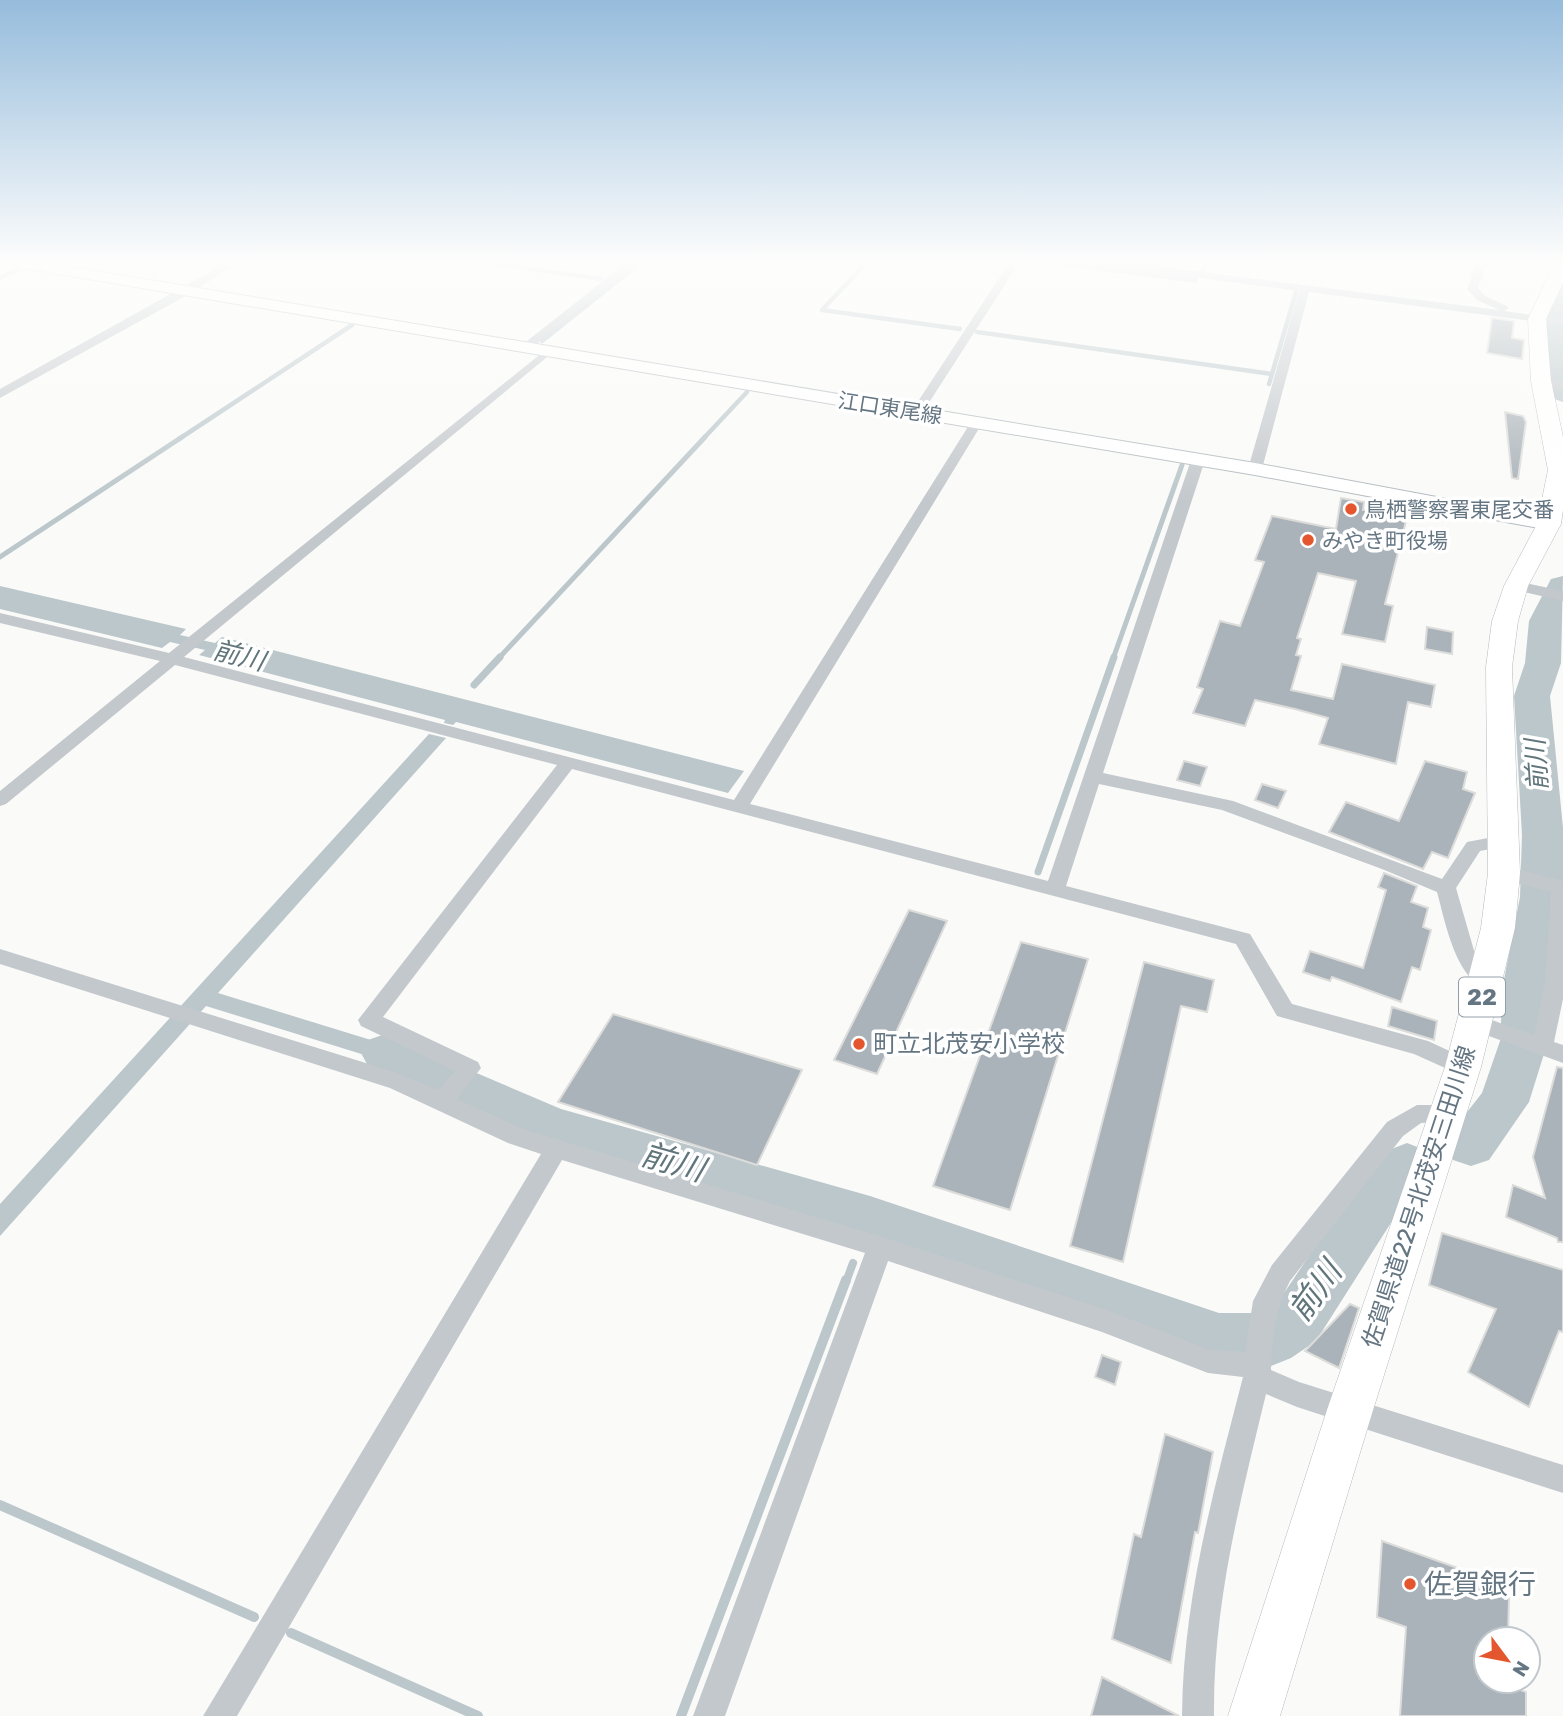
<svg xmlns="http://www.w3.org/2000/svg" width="1563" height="1716" font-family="Rubik,'Noto Sans JP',sans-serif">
	<rect width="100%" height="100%" fill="#fafaf8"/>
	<!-- water -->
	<g fill="#bbc7cb">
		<polygon points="1039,263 1088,263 1199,277 1196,283"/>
		<polygon points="0,586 186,629 180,635 215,643 222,637 744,771 728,793 456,722 453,725 444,723 445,720 199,655 205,650 170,642 162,648 0,609"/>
		<polygon points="429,734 446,738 218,993 371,1040 443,1074 435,1081 384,1061 206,1006 0,1236 0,1204"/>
	</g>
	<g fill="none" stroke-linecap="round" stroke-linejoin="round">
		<!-- stream-far4 -->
		<g stroke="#bbc7cb" stroke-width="4.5">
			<polyline points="489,263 602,279"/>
			<polyline points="866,263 822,310 960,329"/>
			<polyline points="1345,263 1356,263"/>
			<polyline points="1203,271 1207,263"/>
			<polyline points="0,278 19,269"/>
			<polyline points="977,332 1272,374 1269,384"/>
			<polyline points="542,341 640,263"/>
			<polyline points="1272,374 1296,292"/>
			<polyline points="179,439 352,325"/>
			<polyline points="703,439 747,392"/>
		</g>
		<!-- stream-far3 -->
		<g stroke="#bbc7cb" stroke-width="5">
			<polyline points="0,557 182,437"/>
			<polyline points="498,659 705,437"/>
			<polyline points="1113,659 1182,465"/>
		</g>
		<!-- stream-far2 -->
		<g stroke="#bbc7cb" stroke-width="7">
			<polyline points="474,685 500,657"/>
			<polyline points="1038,872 1114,657"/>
		</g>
		<!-- stream-far1 -->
		<polyline stroke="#bbc7cb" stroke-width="8" points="846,1282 853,1263"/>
		<!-- stream -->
		<g stroke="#bbc7cb" stroke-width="10">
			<polyline points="0,1505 254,1617"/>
			<polyline points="291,1633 478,1716"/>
			<polyline points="681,1716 846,1280"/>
		</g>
		<!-- river -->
		<g fill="#bbc7cb" fill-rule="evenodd">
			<path d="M1563,279V402L1546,396L1542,390C1541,354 1533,313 1555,281Z"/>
			<polygon points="1563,576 1561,663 1550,696 1563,828 1563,901 1549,985 1548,1041 1529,1102 1489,1160 1471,1166 1453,1160 1445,1145 1453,1130 1482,1093 1500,1041 1503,985 1520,897 1522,835 1514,696 1525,663 1529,621 1551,579"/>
			<polygon points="385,1034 561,1109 870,1196 1219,1313 1263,1313 1276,1305 1356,1186 1389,1150 1407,1143 1425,1150 1433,1165 1425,1180 1394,1218 1316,1341 1291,1358 1271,1366 1219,1367 869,1242 531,1141 368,1066 361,1053 368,1040"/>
		</g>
	</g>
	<!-- building -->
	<g fill="#aab3b9" stroke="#dcdcda" stroke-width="2">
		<polygon points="1492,318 1514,321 1512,338 1524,340 1522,359 1487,353"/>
		<polygon points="1505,412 1523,416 1526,422 1518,479 1512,478"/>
		<polygon points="1341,498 1364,502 1363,510 1407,517 1385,604 1393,606 1385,642 1342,634 1356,581 1318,573 1297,638 1301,639 1296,655 1301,656 1291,690 1333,699 1342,664 1435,685 1431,707 1408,702 1396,764 1319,744 1328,718 1295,709 1255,700 1245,726 1193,713 1203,689 1197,687 1220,621 1240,626 1264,562 1255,560 1272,516 1336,529"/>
		<polygon points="1427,627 1453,632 1452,654 1425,649"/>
		<polygon points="1184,761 1207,767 1200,786 1177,780"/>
		<polygon points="1425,761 1467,772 1463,789 1475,793 1448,858 1432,852 1423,869 1329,832 1346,802 1399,821"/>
		<polygon points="1262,784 1286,791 1278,808 1255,800"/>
		<polygon points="1384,873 1417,886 1411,902 1428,908 1423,927 1431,930 1420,970 1412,967 1401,1002 1332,977 1330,981 1303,972 1310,951 1363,968 1386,890 1378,887"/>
		<polygon points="909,910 947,921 877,1074 834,1060"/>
		<polygon points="1021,942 1088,959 1010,1210 933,1186"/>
		<polygon points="1144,962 1214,980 1207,1012 1181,1006 1123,1262 1070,1246"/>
		<polygon points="1392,1007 1437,1021 1434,1040 1388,1026"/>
		<polygon points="613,1014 802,1070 757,1165 558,1102"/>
		<polygon points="1557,1067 1563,1068 1563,1242 1558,1242 1557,1238 1506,1217 1513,1185 1545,1198 1533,1157"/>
		<polygon points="1442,1233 1563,1270 1563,1332 1559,1331 1529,1407 1468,1372 1496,1309 1429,1285"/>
		<polygon points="1350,1304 1359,1308 1339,1368 1305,1351"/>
		<polygon points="1102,1355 1121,1362 1115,1385 1095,1377"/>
		<polygon points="1165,1434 1213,1452 1198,1533 1195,1532 1171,1663 1112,1639 1134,1534 1141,1537"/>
		<polygon points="1382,1541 1483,1577 1483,1588 1509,1597 1508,1639 1486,1639 1486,1681 1497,1681 1526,1692 1526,1716 1400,1716 1406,1627 1377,1617"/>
		<polygon points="1102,1677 1179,1716 1091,1716"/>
	</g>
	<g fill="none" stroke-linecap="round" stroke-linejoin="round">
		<defs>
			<polygon id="secondary" points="15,263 47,263 1255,463 1549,518 1556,520 1559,524 1556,528 1549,530 1255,475 23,268"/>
			<polygon id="primary" points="1555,263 1563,263 1563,282 1546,319 1551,381 1563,437 1563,510 1561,524 1528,586 1518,621 1512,667 1520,873 1515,928 1481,1067 1373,1410 1280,1716 1228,1716 1327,1410 1445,1067 1481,928 1488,873 1486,667 1492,621 1504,586 1537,524 1548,470 1531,381 1528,319"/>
		</defs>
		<!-- secondary casing -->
		<use href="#secondary" stroke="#b3babf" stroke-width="2"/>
		<!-- primary casing -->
		<use href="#primary" stroke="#b5babe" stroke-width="1"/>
		<!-- street -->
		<g fill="#c3c8cc" fill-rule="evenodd">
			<polygon points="226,263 238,263 182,298 0,398 0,389"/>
			<polygon points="626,263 637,263 530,349 522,349 522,345"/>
			<polygon points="1009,263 1019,263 921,415 913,415 911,412"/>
			<polygon points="1107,263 1132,263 1499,310 1477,300 1467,289 1477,263 1487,263 1478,288 1485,296 1507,306 1509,308 1504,311 1563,319 1563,325 1309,292 1262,469 1255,473 1248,469 1299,291 1112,266"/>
			<path d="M548,348L552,349V353L184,657L734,800L971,422L977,418L981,419L983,422L750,804L1048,881L1191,460L1198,456L1205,460L1103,773L1233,801L1442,879L1467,842L1504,835L1511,837L1513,841L1511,845L1480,851L1456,888L1475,954L1498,979L1494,984C1458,995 1444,916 1437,892L1382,869L1222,810L1099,784L1066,886L1250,934L1292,1004L1428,1041L1471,1061L1474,1067L1471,1073L1463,1076L1414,1054L1277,1016L1236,944L572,769L383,1017L478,1062L481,1068L457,1099L523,1129L880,1236L1104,1309L1208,1349L1245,1352L1253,1301L1272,1265L1387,1122L1417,1105H1447L1455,1107L1459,1114L1455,1121L1421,1123L1403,1136L1290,1281C1275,1310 1273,1337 1271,1370L1299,1382L1563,1465V1493L1297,1407L1266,1394C1240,1502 1213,1604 1214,1716H1182C1183,1598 1214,1490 1243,1377L1208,1373L1102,1332L888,1261L725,1716H693L865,1253L562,1160L237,1716H203L541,1154L508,1143L390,1088L0,964V949L398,1073L438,1090L455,1071L361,1026L358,1020L557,765L175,665L6,804L0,806V791L160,661L0,623V613L169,653Z"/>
			<polygon points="1541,377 1563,382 1563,390 1537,384 1535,381"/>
			<polygon points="1516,581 1563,591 1563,601 1511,589 1508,586"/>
			<polygon points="1504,866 1563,881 1563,999 1554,1042 1563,1045 1563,1063 1467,1028 1464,1022 1467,1016 1475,1014 1534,1035 1545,981 1551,892 1497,878 1494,873 1497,868"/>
		</g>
		<!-- secondary -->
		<use href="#secondary" fill="#fff" fill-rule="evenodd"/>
		<!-- primary -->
		<use href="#primary" fill="#fff" fill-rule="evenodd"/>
	</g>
	<!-- sky -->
	<linearGradient id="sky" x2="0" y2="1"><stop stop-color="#96bcdc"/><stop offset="0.52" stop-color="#fdfdfc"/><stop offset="1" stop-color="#fdfdfc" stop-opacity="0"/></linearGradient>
	<rect width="1563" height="503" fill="url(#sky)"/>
	<!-- markers -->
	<g fill="#e4572e" stroke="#fff" stroke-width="2.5">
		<circle cx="1351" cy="509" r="7"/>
		<circle cx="1308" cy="540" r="7"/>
		<circle cx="859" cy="1044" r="7"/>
		<circle cx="1410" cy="1584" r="7"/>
	</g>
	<g text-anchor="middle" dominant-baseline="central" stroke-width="7" stroke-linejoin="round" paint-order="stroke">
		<!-- far-street labels -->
		<g font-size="21" fill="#657683" stroke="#fff">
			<text transform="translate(890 408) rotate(9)">江口東尾線</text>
		</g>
		<!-- far-poi labels -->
		<g font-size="21" fill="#657683" stroke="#fff" text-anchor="start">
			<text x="1365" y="509">鳥栖警察署東尾交番</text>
			<text x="1322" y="540">みやき町役場</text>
		</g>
		<!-- shield labels -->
		<rect fill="#fff" stroke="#939fa8" stroke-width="2" x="1459" y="977.5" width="46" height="39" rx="5"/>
		<g font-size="23" font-weight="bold" fill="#657683">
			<text x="1482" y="997">22</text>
		</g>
		<!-- poi labels -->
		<g font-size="24" fill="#657683" stroke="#fff" text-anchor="start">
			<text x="873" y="1044">町立北茂安小学校</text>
		</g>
		<!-- street labels -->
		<g font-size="24" fill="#657683" stroke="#fff">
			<text transform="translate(1419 1197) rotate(-72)">佐賀県道22号北茂安三田川線</text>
		</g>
		<!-- water labels -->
		<g font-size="26" font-style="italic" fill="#60757c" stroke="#fff">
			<text transform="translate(239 656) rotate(14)">前川</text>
			<text transform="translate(1537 765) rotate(-94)">前川</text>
		</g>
		<!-- near-poi labels -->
		<g font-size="28" fill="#657683" stroke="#fff" text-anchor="start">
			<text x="1424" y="1584">佐賀銀行</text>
		</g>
		<!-- near-water labels -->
		<g font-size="32" font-style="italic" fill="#60757c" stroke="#fff">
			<text transform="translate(673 1162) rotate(16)">前川</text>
			<text transform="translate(1315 1291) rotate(-54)">前川</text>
		</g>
	</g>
	<!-- north arrow -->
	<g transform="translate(1507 1660) rotate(122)"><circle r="33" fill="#ffffff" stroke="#c1c8cd" stroke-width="2"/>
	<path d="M0-5L12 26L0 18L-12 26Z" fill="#e4572e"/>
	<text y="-10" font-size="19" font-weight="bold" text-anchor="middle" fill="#657683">N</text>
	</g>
</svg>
